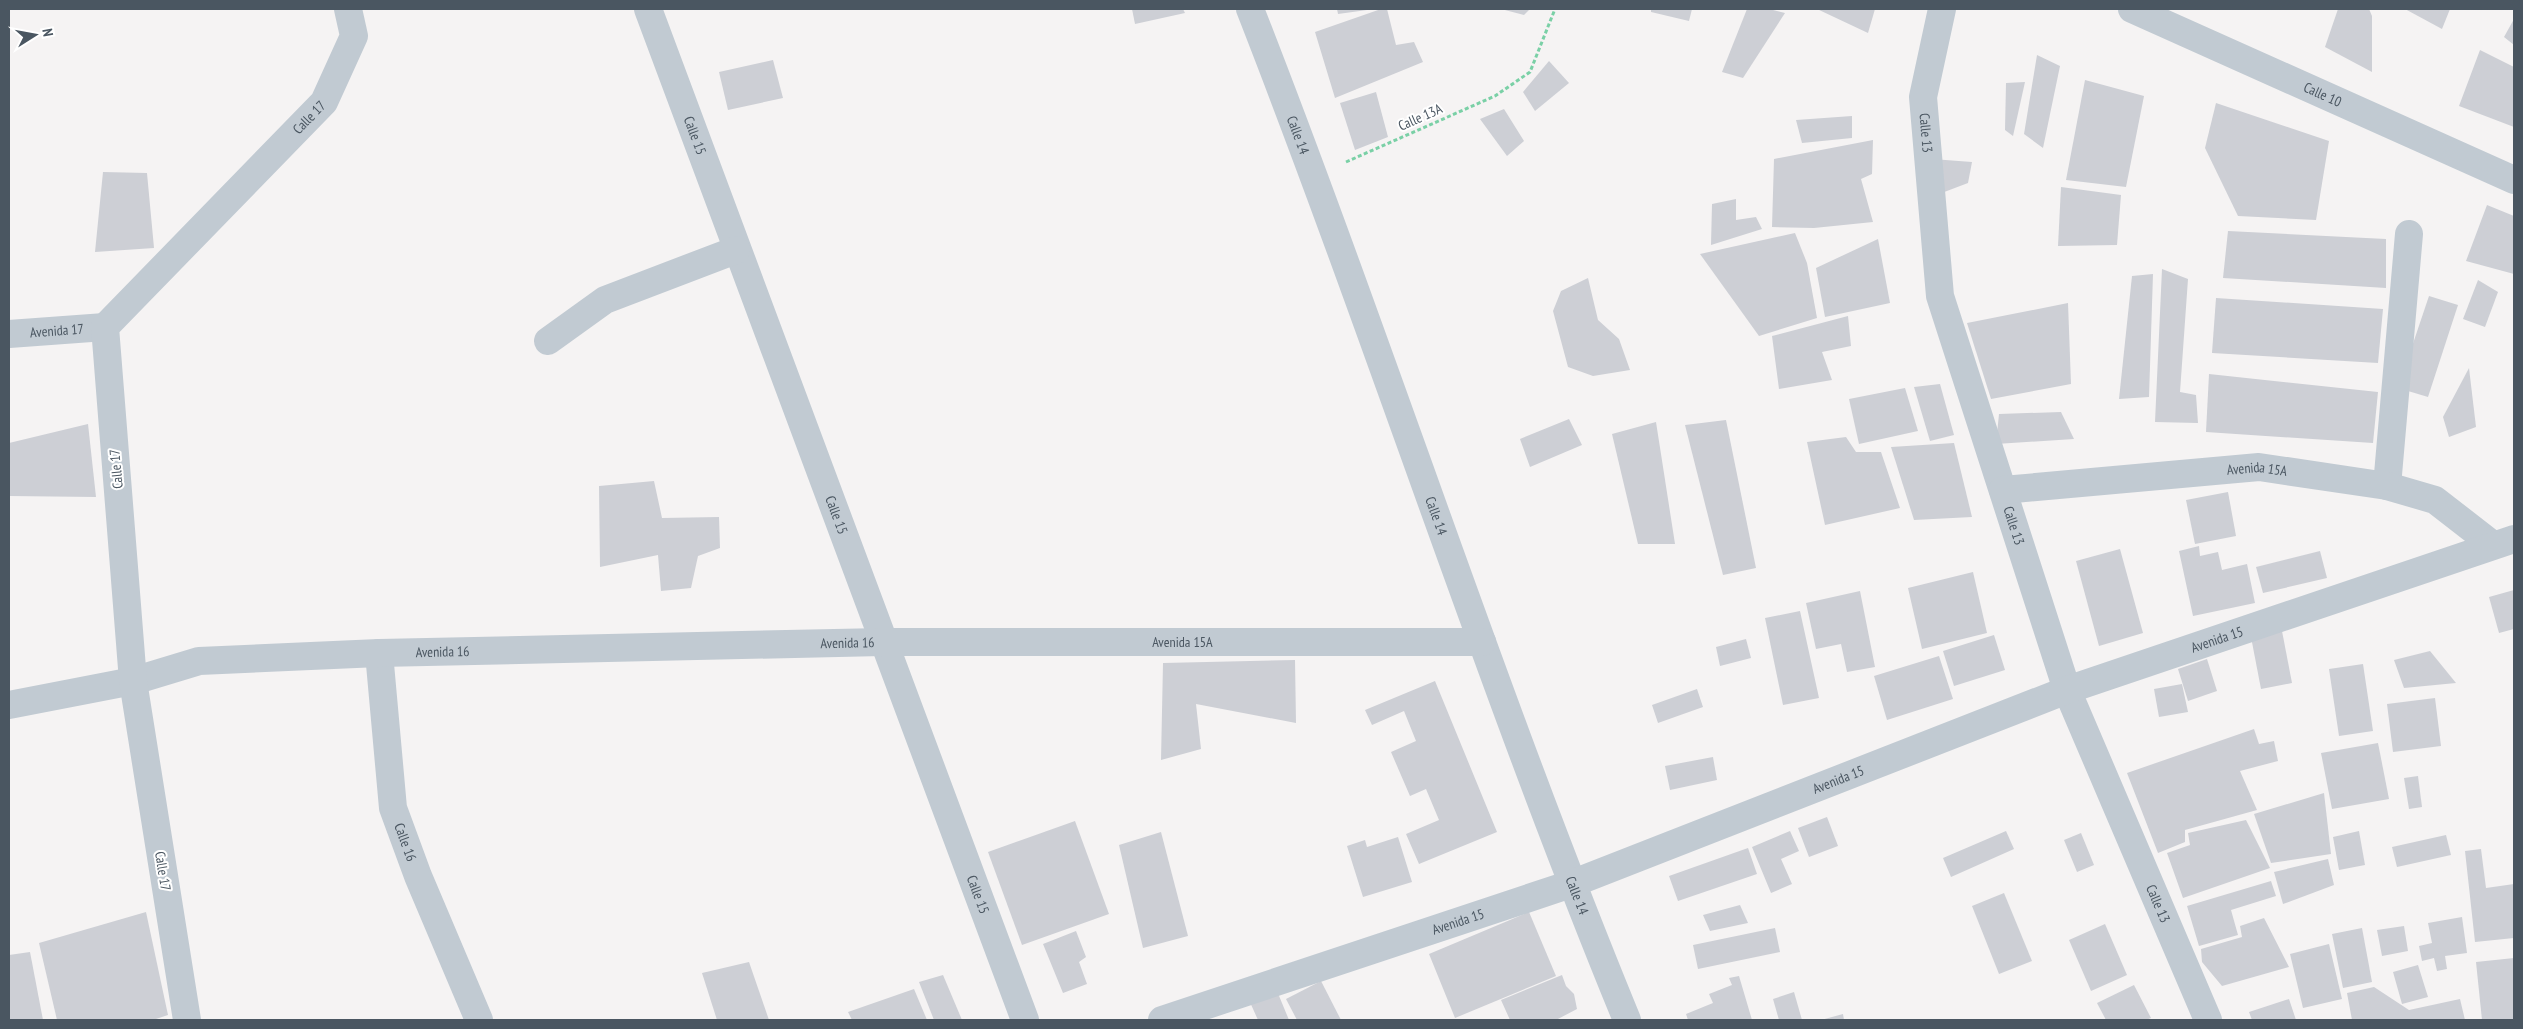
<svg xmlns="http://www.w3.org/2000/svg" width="2523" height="1029" font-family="'PT Sans Narrow',sans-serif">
	<rect width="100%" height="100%" fill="#f5f3f3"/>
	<!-- building -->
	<g fill="#cdcfd5">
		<polygon points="1132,9 1183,9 1185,13 1135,24"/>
		<polygon points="1337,9 1367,9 1367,10 1338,14"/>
		<polygon points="1381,9 1387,9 1396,45 1414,42 1423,62 1335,98 1315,32"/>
		<polygon points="1501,9 1530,9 1524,15"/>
		<polygon points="1651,9 1692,9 1689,21 1651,12"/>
		<polygon points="1747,9 1769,9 1785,13 1743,78 1722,72"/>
		<polygon points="1817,9 1875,9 1868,33"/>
		<polygon points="2338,9 2369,9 2372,16 2372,72 2325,47"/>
		<polygon points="2405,9 2450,9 2442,29"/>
		<polygon points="2514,19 2514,45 2504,37"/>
		<polygon points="2480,50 2514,67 2514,127 2459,106"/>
		<polygon points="2037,55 2060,66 2043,148 2024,134"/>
		<polygon points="773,60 783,98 728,110 719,72"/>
		<polygon points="1549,61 1569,83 1535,111 1523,92"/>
		<polygon points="2085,80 2144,96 2126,187 2066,180"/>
		<polygon points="2025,82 2013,136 2005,130 2006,83"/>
		<polygon points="1376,92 1388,137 1355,150 1340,103"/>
		<polygon points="2216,103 2329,141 2316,220 2238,216 2205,148"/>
		<polygon points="1504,109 1524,141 1507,156 1480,119"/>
		<polygon points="1852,116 1852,138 1802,143 1796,120"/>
		<polygon points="1873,140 1872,174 1861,179 1873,222 1814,228 1772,227 1774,159"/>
		<polygon points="1932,159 1972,162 1968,183 1939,194"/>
		<polygon points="103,172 147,173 154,248 95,252"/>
		<polygon points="2061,187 2121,195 2117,245 2058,246"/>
		<polygon points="1736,199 1736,220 1756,217 1762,229 1711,245 1712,204"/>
		<polygon points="2487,205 2514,216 2514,274 2466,261"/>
		<polygon points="2228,231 2386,239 2386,288 2223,278"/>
		<polygon points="1795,233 1807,263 1817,318 1759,336 1700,254"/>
		<polygon points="1878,239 1890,303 1825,317 1816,268"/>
		<polygon points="2162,269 2188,279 2180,392 2196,395 2198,423 2155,422"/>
		<polygon points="2153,274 2149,397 2119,399 2132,276"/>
		<polygon points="1588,278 1598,320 1619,339 1630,370 1593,376 1568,367 1553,311 1561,291"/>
		<polygon points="2478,280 2498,292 2485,327 2463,319"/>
		<polygon points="2429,296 2458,305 2428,397 2398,388"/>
		<polygon points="2216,298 2383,309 2378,363 2212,353"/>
		<polygon points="2068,303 2071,384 1991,399 1967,323"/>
		<polygon points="1848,316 1851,346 1822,352 1832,380 1779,389 1772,336"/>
		<polygon points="2469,368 2476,427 2449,437 2443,417"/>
		<polygon points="2209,374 2378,392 2373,443 2206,432"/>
		<polygon points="1940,384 1954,435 1930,441 1914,387"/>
		<polygon points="1905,388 1918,431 1859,444 1849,399"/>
		<polygon points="2061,412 2074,439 1996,444 1999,414"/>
		<polygon points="1569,419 1582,445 1530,467 1520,439"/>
		<polygon points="1726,420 1756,568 1723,575 1685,425"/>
		<polygon points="1656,422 1675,544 1638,544 1612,434"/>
		<polygon points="88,424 96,497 9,496 9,443"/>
		<polygon points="1846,437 1856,452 1881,452 1900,508 1825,525 1807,442"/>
		<polygon points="1954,443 1972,517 1914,520 1891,447"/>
		<polygon points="654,481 662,518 719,517 720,548 698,556 691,588 661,591 658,555 600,567 599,486"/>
		<polygon points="2228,492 2236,536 2195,544 2186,500"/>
		<polygon points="2199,546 2200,556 2218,552 2222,570 2247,564 2255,603 2193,616 2179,551"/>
		<polygon points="2120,549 2143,633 2099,646 2076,561"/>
		<polygon points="2320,551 2327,578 2263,593 2256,567"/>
		<polygon points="1973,572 1987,633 1922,649 1908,588"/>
		<polygon points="2514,590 2514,629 2499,633 2489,597"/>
		<polygon points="1860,591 1875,667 1847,672 1841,644 1816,649 1806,603"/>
		<polygon points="1800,611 1819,698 1783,705 1765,618"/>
		<polygon points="2282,631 2292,683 2261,689 2251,637"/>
		<polygon points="1994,635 2005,670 1954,686 1943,651"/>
		<polygon points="1746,639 1751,658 1720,666 1716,647"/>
		<polygon points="2430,651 2456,683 2404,688 2394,660"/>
		<polygon points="1939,656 1953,699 1887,720 1874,676"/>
		<polygon points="2207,659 2217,691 2188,701 2178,669"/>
		<polygon points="1295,660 1296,723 1196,704 1201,749 1161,760 1163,663"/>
		<polygon points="2363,664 2373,731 2339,736 2329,669"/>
		<polygon points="1435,681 1497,832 1419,864 1406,834 1439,820 1426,789 1410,796 1391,752 1416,741 1404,711 1372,725 1365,710"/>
		<polygon points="2182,684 2188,712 2159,717 2154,689"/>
		<polygon points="1697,689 1703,707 1658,723 1652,705"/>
		<polygon points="2435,698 2441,746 2393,752 2387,704"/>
		<polygon points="2254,729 2259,744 2274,741 2278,761 2240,771 2257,810 2185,830 2185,842 2158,853 2127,773"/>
		<polygon points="2378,743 2389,799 2332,809 2321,753"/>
		<polygon points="1713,757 1717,780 1670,790 1665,766"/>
		<polygon points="2418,776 2422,807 2409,809 2404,778"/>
		<polygon points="2324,793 2331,854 2271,863 2254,814"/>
		<polygon points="1827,817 1838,846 1809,857 1798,828"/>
		<polygon points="2246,820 2270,868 2183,898 2167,853 2190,845 2188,833"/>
		<polygon points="1075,821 1109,914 1022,945 988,852"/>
		<polygon points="1790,831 1799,851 1781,859 1792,884 1771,893 1752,847"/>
		<polygon points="2006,831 2014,849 1951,877 1943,858"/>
		<polygon points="2359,831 2365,865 2339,870 2333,837"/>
		<polygon points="1161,832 1188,936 1143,948 1119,845"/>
		<polygon points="2081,833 2094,865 2077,872 2064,840"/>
		<polygon points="2446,835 2451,855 2397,867 2392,847"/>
		<polygon points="1398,837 1412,882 1363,897 1347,846 1365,840 1367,847"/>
		<polygon points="1748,848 1757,874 1678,901 1669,876"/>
		<polygon points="2481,849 2486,888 2514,884 2514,938 2475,942 2465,851"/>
		<polygon points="2328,859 2334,885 2283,904 2274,872"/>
		<polygon points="2271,881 2276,896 2231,910 2238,935 2199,946 2187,906"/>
		<polygon points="2004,893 2032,961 1999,974 1972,906"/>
		<polygon points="1740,905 1748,923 1710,931 1703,915"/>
		<polygon points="146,912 168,1015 153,1020 57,1020 39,943"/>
		<polygon points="1529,912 1556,976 1455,1018 1429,954"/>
		<polygon points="2462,917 2467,953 2445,956 2447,969 2437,971 2434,958 2422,961 2419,946 2432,943 2428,923"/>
		<polygon points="2264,918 2289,967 2222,986 2202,962 2201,949 2242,937 2240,926"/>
		<polygon points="2105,924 2127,975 2091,991 2069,940"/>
		<polygon points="2404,926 2408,951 2382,956 2377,930"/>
		<polygon points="1775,928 1780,952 1698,969 1693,945"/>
		<polygon points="2362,928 2372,982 2343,988 2332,934"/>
		<polygon points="1076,931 1086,957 1079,962 1087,984 1063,993 1043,944"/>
		<polygon points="2329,944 2342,999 2303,1008 2290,954"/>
		<polygon points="30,952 43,1020 9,1020 9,955"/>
		<polygon points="2514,958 2514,1020 2482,1020 2476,962"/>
		<polygon points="749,962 769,1020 717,1020 702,973"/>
		<polygon points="2418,965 2428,997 2402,1004 2393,972"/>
		<polygon points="943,975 962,1020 934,1020 919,982"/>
		<polygon points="1562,975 1566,986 1574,994 1577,1009 1556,1020 1510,1020 1501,1000"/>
		<polygon points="1739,976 1752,1020 1688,1020 1686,1014 1713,1003 1709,994 1732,985 1729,978"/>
		<polygon points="1321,981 1341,1020 1297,1020 1286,999"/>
		<polygon points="2134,985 2151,1018 2146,1020 2106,1020 2097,1003"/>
		<polygon points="2374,987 2409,1010 2460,999 2465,1020 2352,1020 2347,993"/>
		<polygon points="914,989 927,1020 852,1020 848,1012"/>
		<polygon points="1277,991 1289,1020 1258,1020 1249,1000"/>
		<polygon points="1794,992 1802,1020 1779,1020 1773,999"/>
		<polygon points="2289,999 2296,1020 2252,1020 2249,1012"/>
		<polygon points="1843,1014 1844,1020 1821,1020"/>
	</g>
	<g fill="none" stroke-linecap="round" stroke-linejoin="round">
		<!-- path -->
		<polyline stroke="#7ad0a6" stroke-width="3" stroke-dasharray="4 2.5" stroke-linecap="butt" points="1346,162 1495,96 1530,72 1555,9"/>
		<!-- minor -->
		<g stroke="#c1cad2" stroke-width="28">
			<path id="s1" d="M648,9L1025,1020"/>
			<path id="s2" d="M1250,9C1381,344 1490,687 1627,1020"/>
			<path id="s3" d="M1942,9L1923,97L1940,296L2067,690L2208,1020"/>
			<path id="s4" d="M9,334L105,327"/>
			<polyline points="548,341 605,300 736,250"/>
			<polyline points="2387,486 2409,234"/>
			<path id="s5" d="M2003,490L2259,467L2387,486L2435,500L2493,545"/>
			<path id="s6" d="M379,653L393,808L418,876L479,1020"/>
			<path id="s7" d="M9,705L133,681L199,661L379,653L882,642H1482"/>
			<path id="s8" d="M187,1020L133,681L105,327L324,102L354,36L348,9"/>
			<path id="s9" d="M1162,1020L1571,884L2067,690L2514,539"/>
		</g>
		<!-- tertiary -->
		<path stroke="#c1cad2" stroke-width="28" id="s10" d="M2132,9L2514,180"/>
	</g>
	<g text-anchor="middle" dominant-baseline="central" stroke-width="4" stroke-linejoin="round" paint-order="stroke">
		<!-- street labels -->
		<g font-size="14" fill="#4a5661" stroke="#fff">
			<text stroke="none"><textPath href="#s10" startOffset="209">Calle 10</textPath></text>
			<text stroke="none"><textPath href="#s8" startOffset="991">Calle 17</textPath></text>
			<text transform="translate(1420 117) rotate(-24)">Calle 13A</text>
			<text stroke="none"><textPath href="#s3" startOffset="126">Calle 13</textPath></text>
			<text stroke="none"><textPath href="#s2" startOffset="135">Calle 14</textPath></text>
			<text stroke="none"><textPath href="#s1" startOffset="135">Calle 15</textPath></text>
			<text stroke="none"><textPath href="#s4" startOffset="48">Avenida 17</textPath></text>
			<text transform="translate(116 469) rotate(-95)">Calle 17</text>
			<text stroke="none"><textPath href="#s5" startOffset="255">Avenida 15A</textPath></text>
			<text stroke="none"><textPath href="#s1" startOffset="540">Calle 15</textPath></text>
			<text stroke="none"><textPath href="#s2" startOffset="540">Calle 14</textPath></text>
			<text stroke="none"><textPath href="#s3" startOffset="531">Calle 13</textPath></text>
			<text stroke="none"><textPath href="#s9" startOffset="1122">Avenida 15</textPath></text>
			<text stroke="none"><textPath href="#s7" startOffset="1179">Avenida 15A</textPath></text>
			<text stroke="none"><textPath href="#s7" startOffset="844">Avenida 16</textPath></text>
			<text stroke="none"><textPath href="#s7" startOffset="439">Avenida 16</textPath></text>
			<text stroke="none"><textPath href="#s9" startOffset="718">Avenida 15</textPath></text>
			<text stroke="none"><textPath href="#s6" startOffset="192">Calle 16</textPath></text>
			<text transform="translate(163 871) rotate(81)">Calle 17</text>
			<text stroke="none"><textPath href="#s1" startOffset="945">Calle 15</textPath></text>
			<text stroke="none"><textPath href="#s2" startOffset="945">Calle 14</textPath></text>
			<text stroke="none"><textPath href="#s3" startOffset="936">Calle 13</textPath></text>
			<text stroke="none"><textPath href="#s9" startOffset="312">Avenida 15</textPath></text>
		</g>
	</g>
	<!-- border -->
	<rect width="2523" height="1029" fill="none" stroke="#4a5661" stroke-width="20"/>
	<!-- north arrow -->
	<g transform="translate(35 35) rotate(79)" stroke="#ffffff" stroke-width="4" paint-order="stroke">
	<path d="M0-4L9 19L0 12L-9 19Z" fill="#4a5661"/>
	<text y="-8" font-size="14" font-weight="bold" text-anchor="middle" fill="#4a5661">N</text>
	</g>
</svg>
